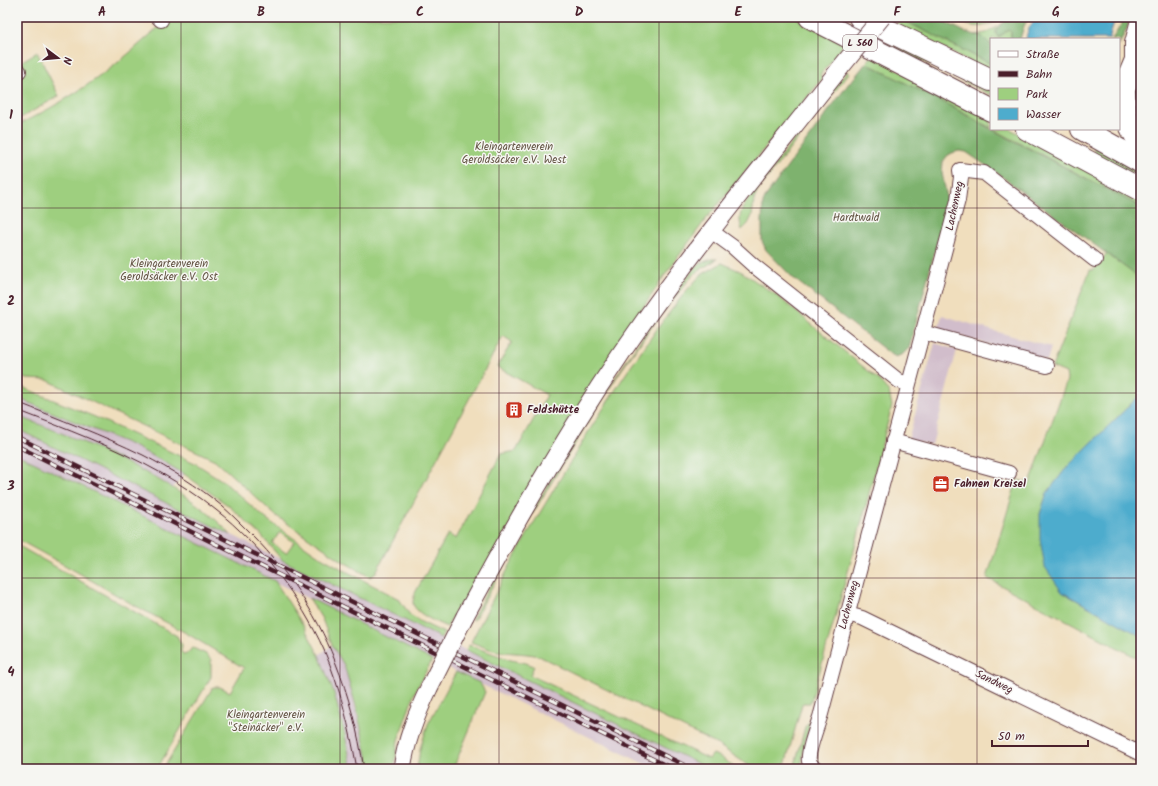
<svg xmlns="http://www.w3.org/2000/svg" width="1158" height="786" font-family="Kalam,sans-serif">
	<rect width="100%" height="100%" fill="#f6f6f2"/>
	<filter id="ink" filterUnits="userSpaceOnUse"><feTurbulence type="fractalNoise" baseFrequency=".025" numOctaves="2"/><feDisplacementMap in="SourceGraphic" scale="8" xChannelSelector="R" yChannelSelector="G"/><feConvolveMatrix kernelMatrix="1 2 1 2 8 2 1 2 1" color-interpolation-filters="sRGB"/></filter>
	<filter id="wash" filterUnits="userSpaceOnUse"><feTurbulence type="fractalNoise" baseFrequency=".012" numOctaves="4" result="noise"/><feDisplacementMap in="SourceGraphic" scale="16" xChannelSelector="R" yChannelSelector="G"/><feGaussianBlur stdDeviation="0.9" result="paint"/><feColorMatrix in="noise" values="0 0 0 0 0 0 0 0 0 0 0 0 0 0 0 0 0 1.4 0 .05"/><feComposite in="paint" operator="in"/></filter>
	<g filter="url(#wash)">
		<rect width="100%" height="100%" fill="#f0debd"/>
		<!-- industrial -->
		<g fill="#d1bdcb">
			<polygon points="942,315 987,329 1051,347 1047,361 938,330"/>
			<polygon points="935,343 957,350 932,445 908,440"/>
			<polygon points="17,398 129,444 161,460 184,474 173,488 157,478 102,451 53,430 17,416"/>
			<polygon points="17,429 441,638 709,769 655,769 456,672 17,454"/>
			<polygon points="332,645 344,665 349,680 370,769 352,769 344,730 334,693 319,655"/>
		</g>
		<!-- green -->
		<g fill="#9ecf7f" stroke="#747755" fill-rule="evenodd">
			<path d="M170,17H794L845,43L839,52L820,75L823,78L706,219L667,272L640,312L463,605L460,603L447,627C438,623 414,613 413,603C413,600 414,596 415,593L448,534L456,539L501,454L516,451L547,395L497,367L512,342L503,336L375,574L370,577L344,562L275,515L215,460L111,411L47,380L26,379L17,375V125C54,108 90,85 121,60C138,46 154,31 170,17Z"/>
			<path d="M950,17L970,19L981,17H1003C982,31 971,28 950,17Z"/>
			<polygon points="901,19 991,64 991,72 896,25"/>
			<polygon points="999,26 996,31 998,37 1009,30 1011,32 1011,39 991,39 991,45 983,37 975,35 986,33"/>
			<polygon points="887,36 991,89 991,95 936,67 881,43"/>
			<polygon points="37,52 59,96 17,120 17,75 19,63"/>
			<polygon points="872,56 991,119 991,128 943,102 866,63"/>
			<path d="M847,71L849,73L758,190L754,200L752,216L748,224L742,230C738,218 740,213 746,202Z"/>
			<polygon points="993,129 1010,129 1016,132 1141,199 1141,207"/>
			<polygon points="1095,147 1141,170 1141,180 1098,155 1094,152 1094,149"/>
			<polygon points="1107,253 1141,279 1141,394 1067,467 1047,493 1040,514 1062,592 1141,636 1141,660 987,578 1017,480 1030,483 1067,380 1066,373 1052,367 1090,270 1094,270"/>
			<polygon points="712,259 717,259 695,273 690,278 653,325 620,372 582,432 530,518 474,620 472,619 503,561 580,430 662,308 696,266 701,263"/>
			<path d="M722,263L742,272L776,295L878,379L889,392L892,406L855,547L813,695L810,703H803L802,704L784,769H754L718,745L539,656C523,652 505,654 489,649C483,647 477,644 471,642L509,567L535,521L587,434L625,375L657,329L686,291L701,275Z"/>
			<path d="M17,385L95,417L195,463L223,481L265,518L316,554L342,569L399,599L410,615L421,622L444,633L441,638L282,560L261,535L229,506L184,474L161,460L129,444L17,398ZM280,532L294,542L286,553L272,543Z"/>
			<path d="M17,416C53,429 89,444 123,461C163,481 201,502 231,535L17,429Z"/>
			<polygon points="17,454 275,581 303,625 319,655 334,693 344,730 352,769 163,769 213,687 220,687 230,692 244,668 186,633 132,604 77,572 17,539"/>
			<polygon points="17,545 177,636 182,645 181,652 185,655 193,648 206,654 211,660 211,677 157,769 17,769"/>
			<polygon points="309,598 432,660 415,692 398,740 394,769 370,769 356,706 344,665 332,645 322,619"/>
			<polygon points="469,645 511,660 526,663 534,666 530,675 709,759 713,754 722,758 736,769 709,769 466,650"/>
			<polygon points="456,672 480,683 485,692 453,769 417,769 420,749 428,724"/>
			<polygon points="811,719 804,746 801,769 794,769 805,727"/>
		</g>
		<!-- forest -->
		<g fill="#7eb26e" stroke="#64684c">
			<polygon points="903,17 935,17 965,32 983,37 991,45 991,64 901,19"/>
			<polygon points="1011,17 1029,17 1024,26 1020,39 1011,39 1011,32 1009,30 998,37 996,34 996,30 999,26"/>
			<polygon points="1121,17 1129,17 1128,26 1119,45 1119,39 1112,39 1121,25"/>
			<polygon points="866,63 943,102 991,129 1141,207 1141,279 997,173 966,152 959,151 952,153 947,156 943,162 942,173 947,198 947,205 909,348 903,354 896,357 889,353 793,278 766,250 762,241 762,221 763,203 766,196 849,83 850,83"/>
			<polygon points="1141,70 1141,122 1136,106 1135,89"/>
		</g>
		<!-- water -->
		<g fill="#4eaccd" stroke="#4c667c">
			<path d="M1037,17H1115V19L1109,39H1026C1027,30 1031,24 1037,17Z"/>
			<polygon points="1141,394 1141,636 1062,592 1045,567 1040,539 1040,514 1047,493 1067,467"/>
		</g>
	</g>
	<g filter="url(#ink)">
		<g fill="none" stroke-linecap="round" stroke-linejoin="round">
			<defs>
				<g id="minor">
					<polyline points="158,17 161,20"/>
					<polyline points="17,69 19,71"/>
					<polyline points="711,231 733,247 753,265 899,381 908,384"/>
					<polyline points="922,332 1047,366"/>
					<polyline points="893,441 1009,473"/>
					<polyline points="847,614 862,618 1141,754"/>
					<path d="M815,769C813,767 810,764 809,761C807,752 818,724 821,714L958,200L961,177L960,170L984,173L1095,260"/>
				</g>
				<g id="tertiary">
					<path d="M465,616C520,514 578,413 646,318C707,232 776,150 841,67"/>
					<path d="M402,769C406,740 416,715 429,688"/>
				</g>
				<g id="primary">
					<polyline points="810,17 991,110"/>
					<polyline points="860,17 991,80"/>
					<path d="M1124,90C1125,115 1127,124 1141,144"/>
					<polyline points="1119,100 1136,60 1136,43 1141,24"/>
					<polyline points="1027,129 1141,190"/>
					<polyline points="1082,129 1141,162"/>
				</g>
			</defs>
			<!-- minor casing -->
			<use href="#minor" stroke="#633c41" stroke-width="16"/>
			<!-- tertiary casing -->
			<use href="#tertiary" stroke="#633c41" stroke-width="19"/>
			<!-- primary casing -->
			<use href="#primary" stroke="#633c41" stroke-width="24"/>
			<!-- minor -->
			<use href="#minor" stroke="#fff" stroke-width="14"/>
			<!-- tertiary -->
			<use href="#tertiary" stroke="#fff" stroke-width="17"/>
			<!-- primary -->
			<use href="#primary" stroke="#fff" stroke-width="22"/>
			<!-- tram -->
			<g stroke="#4a1f2b" stroke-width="1">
				<path d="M17,402C59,419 102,435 143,455C170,469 198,486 222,506C230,513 238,521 246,529C284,566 316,611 335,661C349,696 358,732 364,769"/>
				<path d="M17,410C66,429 115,447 161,473C180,484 199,496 216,510C260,544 301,599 324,650C340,687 350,729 357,769"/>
			</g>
			<defs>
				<g id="rail">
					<polyline points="17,437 692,769"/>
					<polyline points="17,446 673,769"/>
				</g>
			</defs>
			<!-- rail casing -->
			<use href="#rail" stroke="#4a1f2b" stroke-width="4.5"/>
			<!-- rail -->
			<use href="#rail" stroke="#f6f6f2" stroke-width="3" stroke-dasharray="9" stroke-linecap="butt"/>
			<defs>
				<g id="tertiary-bridge">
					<polyline points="841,67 882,17"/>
					<polyline points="429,688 465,616"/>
				</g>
			</defs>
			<!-- tertiary-bridge casing -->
			<use href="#tertiary-bridge" stroke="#633c41" stroke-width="19" stroke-linecap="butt"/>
			<!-- tertiary-bridge -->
			<use href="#tertiary-bridge" stroke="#fff" stroke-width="17"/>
		</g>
	</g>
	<!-- grid -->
	<path fill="none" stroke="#4a1f2b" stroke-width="1" stroke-opacity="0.55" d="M181,17V769M340,17V769M499,17V769M659,17V769M818,17V769M977,17V769M17,208H1141M17,393H1141M17,578H1141"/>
	<!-- icons -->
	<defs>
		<symbol id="building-square" viewBox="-11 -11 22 22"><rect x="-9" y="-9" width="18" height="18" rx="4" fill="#c8321e" stroke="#f6f6f2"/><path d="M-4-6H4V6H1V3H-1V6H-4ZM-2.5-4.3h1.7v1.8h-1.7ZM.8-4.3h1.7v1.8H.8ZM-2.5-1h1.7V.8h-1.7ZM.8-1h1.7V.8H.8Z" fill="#fff"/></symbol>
		<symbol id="office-square" viewBox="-11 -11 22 22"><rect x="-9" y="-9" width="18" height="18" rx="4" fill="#c8321e" stroke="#f6f6f2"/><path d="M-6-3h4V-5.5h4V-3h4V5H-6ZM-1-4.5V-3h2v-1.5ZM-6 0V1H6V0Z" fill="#fff"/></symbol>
	</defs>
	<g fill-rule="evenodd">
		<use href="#building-square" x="504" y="400" width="20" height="20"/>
		<use href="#office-square" x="931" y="474" width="20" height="20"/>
	</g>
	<g text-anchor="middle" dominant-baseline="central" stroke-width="3" stroke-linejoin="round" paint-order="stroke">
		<!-- shield labels -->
		<rect fill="#f6f6f2" stroke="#7e6067" stroke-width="1" x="843" y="35" width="34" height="16" rx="3"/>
		<g font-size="10" font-weight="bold" fill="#4a1f2b">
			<text x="860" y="43">L 560</text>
		</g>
		<!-- park labels -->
		<g font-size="11" fill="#635444" stroke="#f6f6f2">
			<text x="514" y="147">Kleingartenverein<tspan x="514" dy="13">Geroldsäcker e.V. West</tspan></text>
			<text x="856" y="218">Hardtwald</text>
			<text x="169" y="264">Kleingartenverein<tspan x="169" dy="13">Geroldsäcker e.V. Ost</tspan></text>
			<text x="266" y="715">Kleingartenverein<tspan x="266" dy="13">"Steinäcker" e.V.</tspan></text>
		</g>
		<!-- street labels -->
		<g font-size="11" fill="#4a1f2b" stroke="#f6f6f2">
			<text transform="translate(955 206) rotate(-78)">Lachenweg</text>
			<text transform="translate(849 605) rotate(-75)">Lachenweg</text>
			<text transform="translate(994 682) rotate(26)">Sandweg</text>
		</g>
		<!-- poi labels -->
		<g font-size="11" font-weight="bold" fill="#4a1f2b" stroke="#f6f6f2" text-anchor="start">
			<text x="527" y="410">Feldshütte</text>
			<text x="954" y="484">Fahnen Kreisel</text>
		</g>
	</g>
	<!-- margin -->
	<rect width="1158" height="786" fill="none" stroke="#f6f6f2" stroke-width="44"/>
	<!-- legend -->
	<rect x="990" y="38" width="130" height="92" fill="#f6f6f2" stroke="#b1a0a2"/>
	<rect x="998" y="51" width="20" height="6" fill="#ffffff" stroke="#b1a0a2"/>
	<text x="1026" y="58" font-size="12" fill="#4a1f2b">Straße</text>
	<rect x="998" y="71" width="20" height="6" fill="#4a1f2b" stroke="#b1a0a2"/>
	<text x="1026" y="78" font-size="12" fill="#4a1f2b">Bahn</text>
	<rect x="998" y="88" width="20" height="12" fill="#9ecf7f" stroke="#b1a0a2"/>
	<text x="1026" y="98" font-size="12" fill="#4a1f2b">Park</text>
	<rect x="998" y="108" width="20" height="12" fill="#4eaccd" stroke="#b1a0a2"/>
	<text x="1026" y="118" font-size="12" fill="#4a1f2b">Wasser</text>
	<!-- north arrow -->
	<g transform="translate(58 58) rotate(106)" stroke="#f6f6f2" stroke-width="3" paint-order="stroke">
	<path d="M0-3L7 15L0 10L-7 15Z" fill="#4a1f2b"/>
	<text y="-6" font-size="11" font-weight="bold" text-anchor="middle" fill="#4a1f2b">N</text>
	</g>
	<!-- scale -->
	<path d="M992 740v6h96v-6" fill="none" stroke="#4a1f2b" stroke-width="2"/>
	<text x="998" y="740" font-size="12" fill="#4a1f2b" stroke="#f6f6f2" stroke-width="3" paint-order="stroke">50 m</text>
	<rect x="22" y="22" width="1114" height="742" fill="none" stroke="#4a1f2b" stroke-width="1.5"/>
	<g font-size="13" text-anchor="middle" font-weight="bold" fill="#4a1f2b">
		<text x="102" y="16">A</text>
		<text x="261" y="16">B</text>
		<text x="420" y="16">C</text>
		<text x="579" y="16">D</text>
		<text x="738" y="16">E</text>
		<text x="897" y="16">F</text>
		<text x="1056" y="16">G</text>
		<text x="11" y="119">1</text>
		<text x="11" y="305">2</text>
		<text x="11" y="490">3</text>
		<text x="11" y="676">4</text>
	</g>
</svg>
